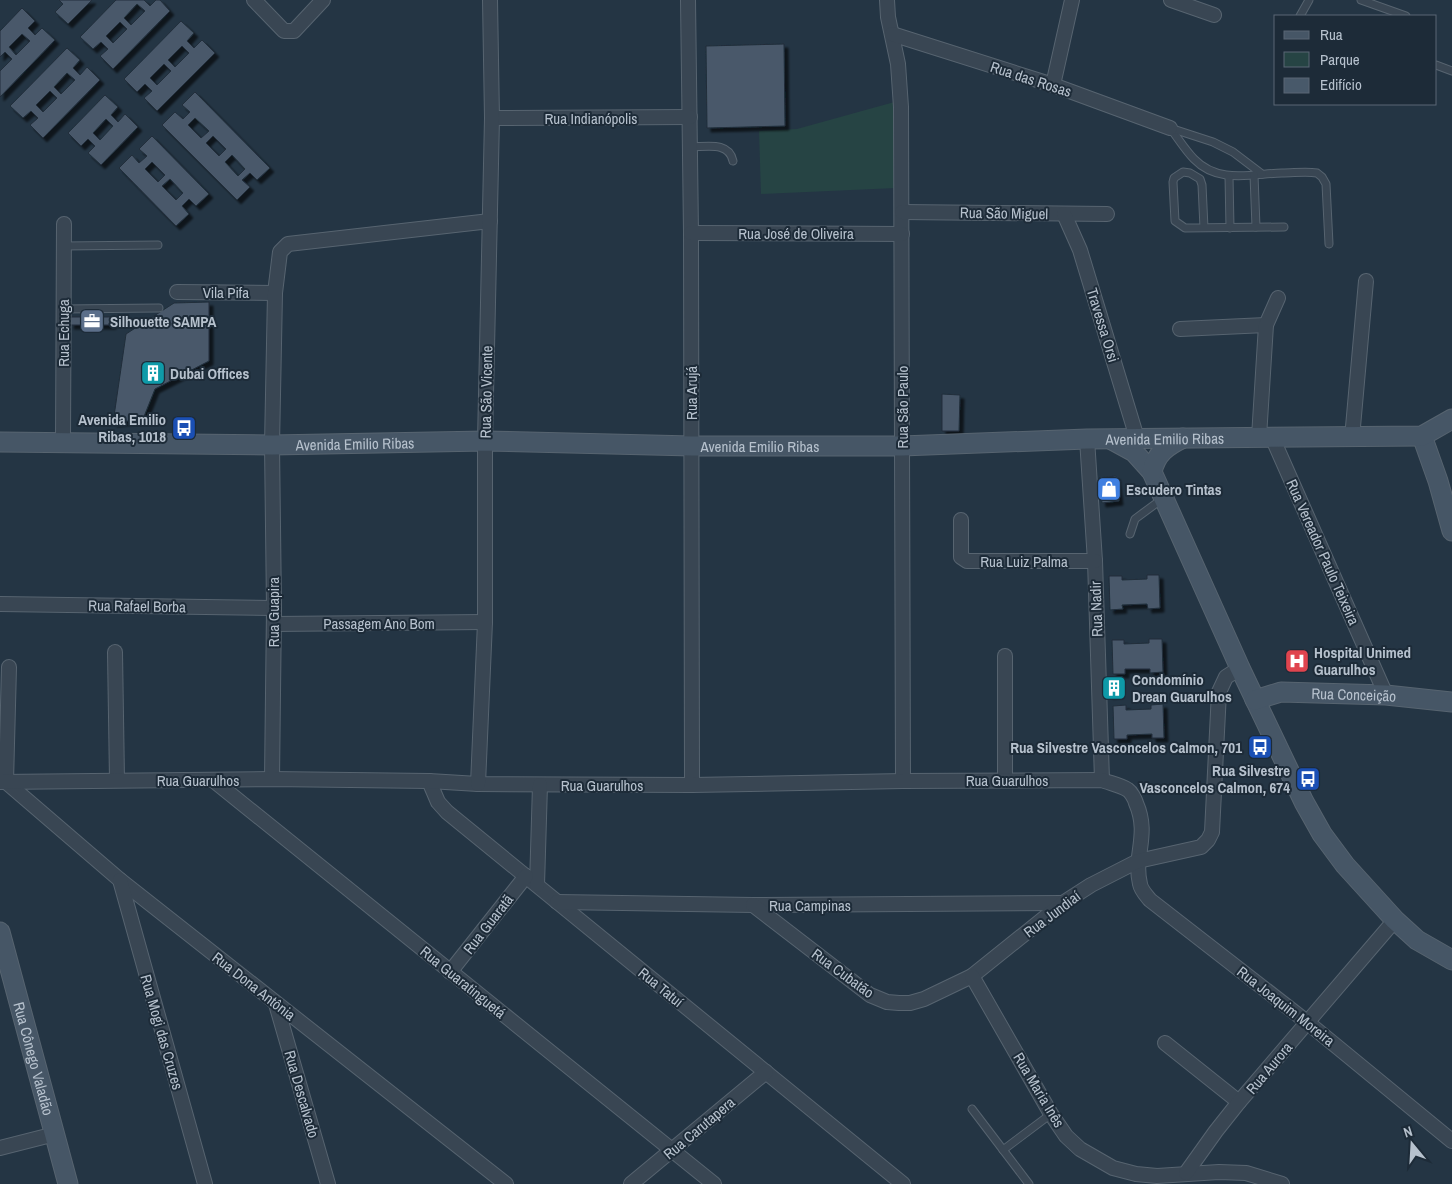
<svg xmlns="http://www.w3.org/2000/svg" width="1452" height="1184" font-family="'Archivo Narrow',sans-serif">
	<defs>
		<filter id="shadow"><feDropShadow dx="4" dy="4" stdDeviation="1" flood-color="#0009"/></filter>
	</defs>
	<rect width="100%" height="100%" fill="#243544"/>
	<!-- green -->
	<polygon fill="#264444" points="898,101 896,188 761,194 759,131 797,129"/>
	<!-- building -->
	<g fill="#48596a" stroke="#202d3a" fill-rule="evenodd" filter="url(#shadow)">
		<polygon points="59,0 92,0 68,24 55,12 63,4"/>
		<path d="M116,0H144L150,6L156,0H160L170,11L113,69L100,56L108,49L101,42L93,49L80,37ZM137,4L145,11L131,25L124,18ZM120,22L127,29L113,43L106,36Z"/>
		<path d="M22,8L35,21L28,28L35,35L42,28L55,40L0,97V71L12,59L5,52L0,57V31ZM22,34L30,41L16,55L9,47Z"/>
		<path d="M181,21L194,33L187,41L194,48L202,40L215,53L157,111L144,98L152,91L145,84L137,92L124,79ZM182,46L189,53L175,67L168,60ZM164,64L171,71L157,85L150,78Z"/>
		<polygon points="784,44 785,126 707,128 706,46"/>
		<path d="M67,48L80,60L73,68L80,75L87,67L100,80L43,138L30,125L38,118L31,111L23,118L10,106ZM67,73L75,80L61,94L54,87ZM50,91L57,98L43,112L36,105Z"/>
		<path d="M195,92L270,168L257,180L250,173L242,180L250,187L237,200L162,125L175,112L183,119L190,112L182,105ZM195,118L209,131L201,138L188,125ZM213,136L226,149L219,156L206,143ZM232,155L245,169L238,176L225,162Z"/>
		<path d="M105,95L118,107L111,115L118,122L125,114L138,127L101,165L88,153L95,146L88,139L81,146L68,133ZM106,119L113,126L100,140L93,133Z"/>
		<path d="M152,136L209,194L196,206L189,199L182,206L189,214L176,226L119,168L132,155L139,163L147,156L139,149ZM152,162L165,175L158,182L145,169ZM170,179L183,193L176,200L162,186Z"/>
		<polygon points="209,302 209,361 155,389 143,419 113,423 126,334 174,303"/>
		<polygon points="71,317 114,317 112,325 70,325"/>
		<polygon points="942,394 960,395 959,431 942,431"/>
		<polygon points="1116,476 1119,501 1102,503 1099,478"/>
		<polygon points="1147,575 1159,575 1160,608 1148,609 1147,604 1122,605 1123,609 1110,610 1109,576 1122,576 1122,580 1147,579"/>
		<polygon points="1149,639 1162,639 1163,672 1150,673 1150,669 1125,669 1125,674 1113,674 1112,640 1124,640 1124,644 1149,643"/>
		<polygon points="1108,681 1119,681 1119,694 1109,695"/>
		<polygon points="1163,704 1164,738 1152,738 1152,734 1127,735 1127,739 1114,739 1113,706 1126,705 1126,710 1151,709 1151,705"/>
	</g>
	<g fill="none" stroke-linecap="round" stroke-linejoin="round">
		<defs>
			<g id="lane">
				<polyline points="1361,0 1406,16"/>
				<polyline points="1300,16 1309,0"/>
				<polyline points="1436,65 1452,71"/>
				<path d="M1170,128C1178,138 1185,150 1194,159C1218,184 1251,174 1282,173C1294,173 1306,171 1317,173L1322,177L1326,184L1329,244"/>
				<polyline points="1170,128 1213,142 1233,152 1262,174"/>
				<path d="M690,147C706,147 729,141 733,161"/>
				<polyline points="1254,175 1256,227"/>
				<polyline points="1229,176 1230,228"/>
				<polyline points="1204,228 1202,185 1200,179 1190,173 1183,172 1174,178 1173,182 1175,221 1185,228 1284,227"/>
				<polyline points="63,246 158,245"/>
				<polyline points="63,309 159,308"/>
				<polyline points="1130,534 1135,519 1162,499"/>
				<polyline points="972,1109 1029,1184"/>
				<polyline points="1003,1150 1051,1114"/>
			</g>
			<g id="street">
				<polyline points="254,0 284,31 294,31 323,0"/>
				<polyline points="688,0 691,233 692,785"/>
				<polyline points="887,0 888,17 898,64 901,107 903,781"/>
				<polyline points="1171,0 1214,15"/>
				<polyline points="892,34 1053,85 1170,128"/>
				<polyline points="1053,85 1072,0"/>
				<polyline points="492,118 690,117"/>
				<polyline points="902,212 1107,214"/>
				<polyline points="1064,214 1080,250 1137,438"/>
				<polyline points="691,233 902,234"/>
				<polyline points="177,292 275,293"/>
				<polyline points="1180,329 1266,325"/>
				<polyline points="1259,437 1266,325 1278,298"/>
				<polyline points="1272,437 1386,695"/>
				<polyline points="1352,438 1366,281"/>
				<polyline points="1087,439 1095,561 1102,780"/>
				<polyline points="63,443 64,224"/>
				<polyline points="961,520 961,557 967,561 1095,561"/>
				<polyline points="0,604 274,608"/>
				<polyline points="274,624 485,622"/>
				<polyline points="115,652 117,780"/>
				<polyline points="1005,656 1005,780"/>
				<polyline points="9,667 6,782 120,880 506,1184"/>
				<polyline points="272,779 274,608 272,445 275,293 280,252 288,244 490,221"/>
				<polyline points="213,780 714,1184"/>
				<polyline points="429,781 438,802 447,812 903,1184"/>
				<path d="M0,782L272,779L429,781L478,784L692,785L903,781L1102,780C1109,783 1121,785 1128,790C1131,792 1135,799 1136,803C1150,835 1133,855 1140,884C1141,890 1146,895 1150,900L1307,1022L1452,1141"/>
				<polyline points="478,784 485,622 485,441 492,118 490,0"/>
				<polyline points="120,880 205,1184"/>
				<polyline points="537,885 540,785"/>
				<polyline points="557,902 753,905 1063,903"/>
				<polyline points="753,905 870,995 887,1002 899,1003 910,1003 924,999 972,976 1063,903 1091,885 1138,861 1201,847 1208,840 1212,832 1219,692 1226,677 1240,668"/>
				<polyline points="450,972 526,876"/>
				<polyline points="972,976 1051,1114 1066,1136 1080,1149 1113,1168 1136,1174 1157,1176 1219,1172 1246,1173 1282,1184"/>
				<polyline points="276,1004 328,1184"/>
				<polyline points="1165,1043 1239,1102"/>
				<polyline points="0,1148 55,1134"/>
				<polyline points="1186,1173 1216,1131 1239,1102 1395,920"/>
				<polyline points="631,1184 766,1072"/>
			</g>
			<g id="secondary">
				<polyline points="1422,436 1438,481 1452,531"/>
				<polyline points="1112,440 1134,452 1152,472 1240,668 1304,802 1322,834 1345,865 1395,920 1417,940 1452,960"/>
				<path id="s1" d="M0,442L272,445L485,441L692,446H902L1087,439L1422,436L1452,419"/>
				<path d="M1152,472C1156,453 1167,446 1183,438"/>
				<path id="s2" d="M1255,700L1281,692L1386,695L1452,702"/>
				<path id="s3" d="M0,932L68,1184"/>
			</g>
		</defs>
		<!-- lane casing -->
		<use href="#lane" stroke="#576470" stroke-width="9"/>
		<!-- street casing -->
		<use href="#street" stroke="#576470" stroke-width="16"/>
		<!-- secondary casing -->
		<use href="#secondary" stroke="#576470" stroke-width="21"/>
		<!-- lane -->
		<use href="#lane" stroke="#394653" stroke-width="7"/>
		<!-- street -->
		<use href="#street" stroke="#394653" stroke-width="14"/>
		<!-- secondary -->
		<use href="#secondary" stroke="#465666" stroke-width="19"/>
	</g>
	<!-- icons -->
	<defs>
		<symbol id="office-square" viewBox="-11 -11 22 22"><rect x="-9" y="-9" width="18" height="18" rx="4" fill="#5c6f8a" stroke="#1d2b38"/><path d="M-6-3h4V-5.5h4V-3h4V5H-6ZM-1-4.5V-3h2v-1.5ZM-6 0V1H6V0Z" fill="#fff"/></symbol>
		<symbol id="building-square" viewBox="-11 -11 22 22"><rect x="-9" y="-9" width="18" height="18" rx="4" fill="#0f9aa8" stroke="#1d2b38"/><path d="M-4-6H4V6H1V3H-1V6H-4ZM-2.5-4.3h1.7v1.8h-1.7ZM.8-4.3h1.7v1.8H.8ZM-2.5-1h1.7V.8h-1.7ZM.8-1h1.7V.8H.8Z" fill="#fff"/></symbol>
		<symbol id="bus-square" viewBox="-11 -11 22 22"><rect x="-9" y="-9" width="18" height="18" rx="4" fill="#1a4fb4" stroke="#1d2b38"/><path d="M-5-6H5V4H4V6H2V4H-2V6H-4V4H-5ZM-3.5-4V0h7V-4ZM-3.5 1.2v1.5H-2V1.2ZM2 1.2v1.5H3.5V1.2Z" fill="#fff"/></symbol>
		<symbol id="shop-square" viewBox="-11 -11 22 22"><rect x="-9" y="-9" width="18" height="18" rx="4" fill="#3f7fe0" stroke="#1d2b38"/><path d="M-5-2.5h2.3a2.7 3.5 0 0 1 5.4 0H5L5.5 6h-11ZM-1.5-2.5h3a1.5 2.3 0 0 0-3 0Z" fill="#fff"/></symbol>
		<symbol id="hospital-square" viewBox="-11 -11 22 22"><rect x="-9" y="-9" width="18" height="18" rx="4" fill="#e0444e" stroke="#1d2b38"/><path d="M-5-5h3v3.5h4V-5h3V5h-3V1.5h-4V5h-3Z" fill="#fff"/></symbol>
	</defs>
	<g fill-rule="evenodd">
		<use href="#office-square" x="78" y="307" width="28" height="28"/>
		<use href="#building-square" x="139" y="359" width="28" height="28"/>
		<use href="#bus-square" x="170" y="414" width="28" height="28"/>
		<use href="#shop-square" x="1095" y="475" width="28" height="28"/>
		<use href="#hospital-square" x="1283" y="647" width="28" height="28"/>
		<use href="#building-square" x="1100" y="674" width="28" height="28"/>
		<use href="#bus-square" x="1246" y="733" width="28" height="28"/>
		<use href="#bus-square" x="1294" y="765" width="28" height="28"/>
	</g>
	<g text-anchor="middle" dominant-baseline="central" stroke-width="4" stroke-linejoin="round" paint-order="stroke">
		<!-- street labels -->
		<g font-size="15" fill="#b6c1cd" stroke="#1d2b38">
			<text transform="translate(1031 79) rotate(18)">Rua das Rosas</text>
			<text x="591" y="118">Rua Indianópolis</text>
			<text transform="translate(1004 213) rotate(1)">Rua São Miguel</text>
			<text x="796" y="233">Rua José de Oliveira</text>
			<text x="226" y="292">Vila Pifa</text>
			<text transform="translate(1103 325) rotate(73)">Travessa Orsi</text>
			<text transform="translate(63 333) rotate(-90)">Rua Echuga</text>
			<text transform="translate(486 392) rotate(-89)">Rua São Vicente</text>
			<text transform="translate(691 393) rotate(-90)">Rua Arujá</text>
			<text transform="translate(902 407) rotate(-90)">Rua São Paulo</text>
			<text stroke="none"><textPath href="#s1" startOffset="1165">Avenida Emilio Ribas</textPath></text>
			<text stroke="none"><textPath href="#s1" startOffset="355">Avenida Emilio Ribas</textPath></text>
			<text stroke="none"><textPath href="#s1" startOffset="760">Avenida Emilio Ribas</textPath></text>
			<text transform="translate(1323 552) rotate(66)">Rua Vereador Paulo Teixeira</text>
			<text x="1024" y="561">Rua Luiz Palma</text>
			<text transform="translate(137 606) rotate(1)">Rua Rafael Borba</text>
			<text transform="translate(1096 609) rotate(-92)">Rua Nadir</text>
			<text transform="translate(273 612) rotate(-90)">Rua Guapira</text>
			<text x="379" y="623">Passagem Ano Bom</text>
			<text stroke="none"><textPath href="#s2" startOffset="100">Rua Conceição</textPath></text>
			<text x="198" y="780">Rua Guarulhos</text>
			<text x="1007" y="780">Rua Guarulhos</text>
			<text x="602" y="785">Rua Guarulhos</text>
			<text x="810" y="905">Rua Campinas</text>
			<text transform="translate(1052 914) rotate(-37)">Rua Jundiaí</text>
			<text transform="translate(488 924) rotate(-52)">Rua Guaratã</text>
			<text transform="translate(843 973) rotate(36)">Rua Cubatão</text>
			<text transform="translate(463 982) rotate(39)">Rua Guaratinguetá</text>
			<text transform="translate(254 986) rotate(38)">Rua Dona Antônia</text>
			<text transform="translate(661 987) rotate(39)">Rua Tatuí</text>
			<text transform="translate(1286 1006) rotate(38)">Rua Joaquim Moreira</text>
			<text transform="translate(162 1032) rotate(74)">Rua Mogi das Cruzes</text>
			<text stroke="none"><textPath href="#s3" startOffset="131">Rua Cônego Valadão</textPath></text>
			<text transform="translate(1269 1068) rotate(-50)">Rua Aurora</text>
			<text transform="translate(1039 1090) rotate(59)">Rua Maria Inês</text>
			<text transform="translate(302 1094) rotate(74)">Rua Descalvado</text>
			<text transform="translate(699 1128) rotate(-40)">Rua Carutapera</text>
		</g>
		<!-- poi labels -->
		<g font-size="15" font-weight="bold" fill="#b6c1cd" stroke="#1d2b38" text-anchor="start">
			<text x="110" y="321">Silhouette SAMPA</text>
			<text x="170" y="373">Dubai Offices</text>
			<text x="166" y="419" text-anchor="end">Avenida Emilio<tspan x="166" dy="17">Ribas, 1018</tspan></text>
			<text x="1126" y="489">Escudero Tintas</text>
			<text x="1314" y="652">Hospital Unimed<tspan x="1314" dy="17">Guarulhos</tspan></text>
			<text x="1132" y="679">Condomínio<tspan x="1132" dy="17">Drean Guarulhos</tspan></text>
			<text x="1242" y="747" text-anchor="end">Rua Silvestre Vasconcelos Calmon, 701</text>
			<text x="1290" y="770" text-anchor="end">Rua Silvestre<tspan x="1290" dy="17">Vasconcelos Calmon, 674</tspan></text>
		</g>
	</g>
	<!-- legend -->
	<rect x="1274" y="15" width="162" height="90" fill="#1d2b38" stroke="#5a6774"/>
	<rect x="1284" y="31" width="25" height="8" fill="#465666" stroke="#5a6774"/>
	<text x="1320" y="40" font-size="15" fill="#b6c1cd">Rua</text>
	<rect x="1284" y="52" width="25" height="15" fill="#264444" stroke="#5a6774"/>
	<text x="1320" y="65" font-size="15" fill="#b6c1cd">Parque</text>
	<rect x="1284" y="78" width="25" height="15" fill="#48596a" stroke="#5a6774"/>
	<text x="1320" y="90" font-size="15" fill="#b6c1cd">Edifício</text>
	<!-- north arrow -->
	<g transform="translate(1412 1144) rotate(342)" stroke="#1d2b38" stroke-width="4" paint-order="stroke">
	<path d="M0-4L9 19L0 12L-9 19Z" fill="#b6c1cd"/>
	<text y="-8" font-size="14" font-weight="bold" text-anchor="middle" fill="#b6c1cd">N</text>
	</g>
</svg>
